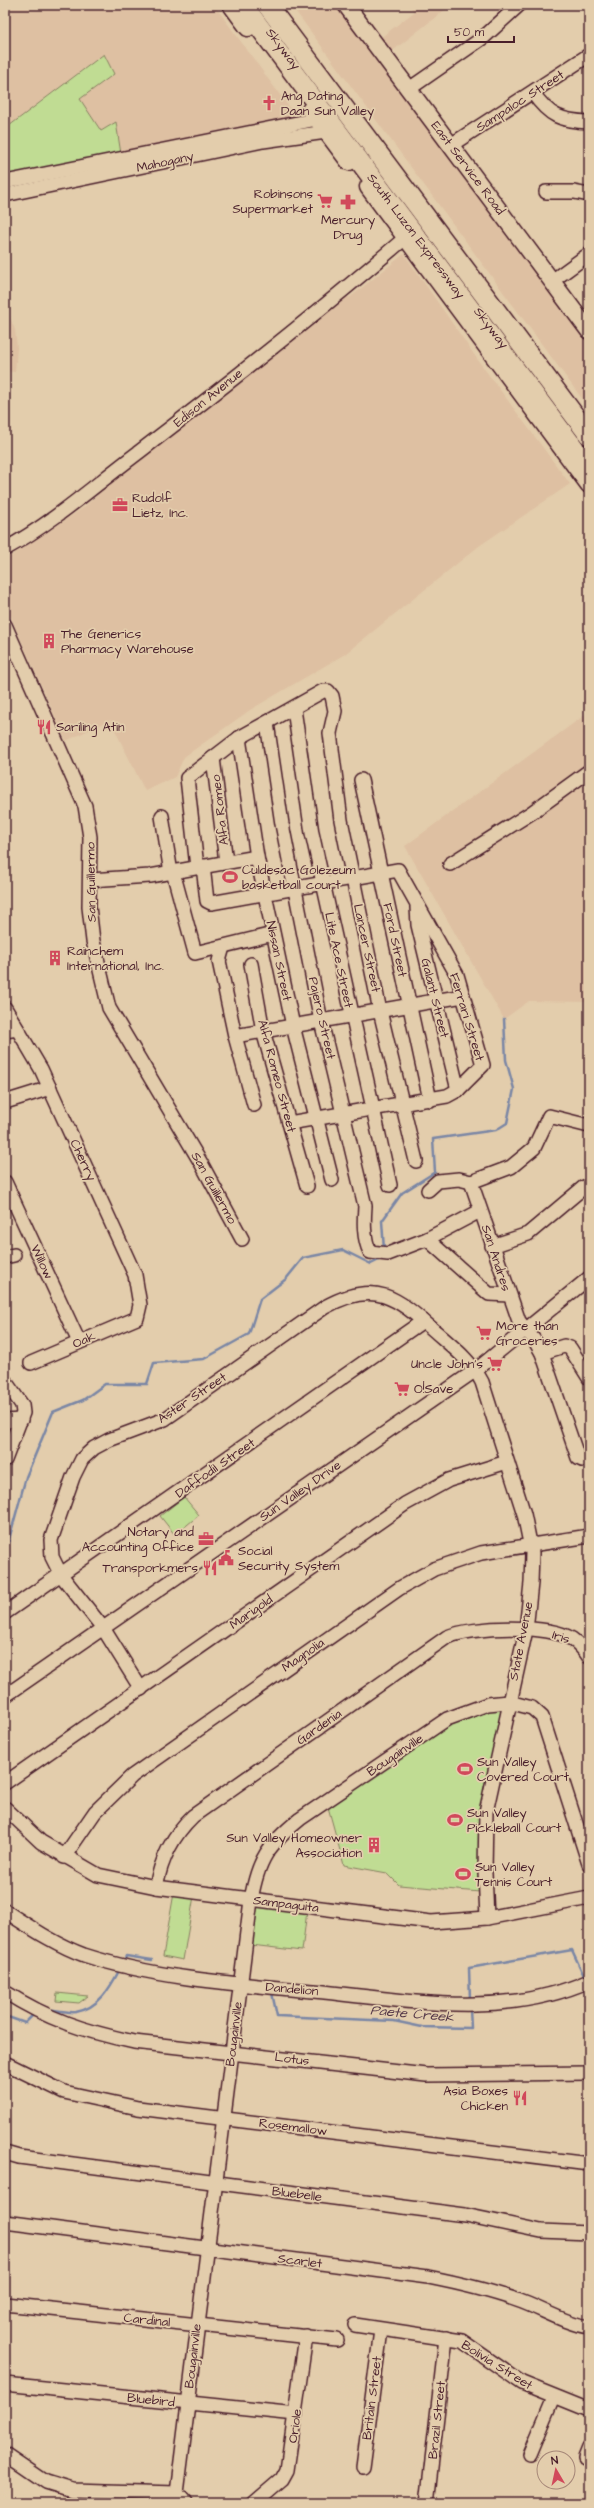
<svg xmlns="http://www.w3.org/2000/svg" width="594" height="2508" font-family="'Architects Daughter',sans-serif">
	<rect width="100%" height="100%" fill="#e3cdac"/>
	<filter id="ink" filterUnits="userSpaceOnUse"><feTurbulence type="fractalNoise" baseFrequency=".025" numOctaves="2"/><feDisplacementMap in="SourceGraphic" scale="8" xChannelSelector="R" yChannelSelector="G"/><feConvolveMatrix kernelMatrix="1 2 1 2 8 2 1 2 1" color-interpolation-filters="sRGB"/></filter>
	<g filter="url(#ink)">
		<!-- built -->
		<g fill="#dec0a2">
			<polygon points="5,5 214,5 297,118 121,154 116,123 101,131 79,99 114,74 104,54 5,129"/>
			<polygon points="291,5 338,5 589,344 589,408"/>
			<polygon points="409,5 451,5 390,53 379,39 414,12"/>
			<polygon points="404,254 480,363 570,484 479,546 345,654 250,710 184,757 175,777 145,791 110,720 66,741 5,604 5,560 83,508 133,463 345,293 349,298"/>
			<polygon points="5,305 15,330 17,348 15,372 5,371"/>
			<polygon points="589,712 589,1002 529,1001 504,1019 405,846"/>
		</g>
		<!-- green -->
		<g fill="#c0dc93" stroke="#857e5f">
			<polygon points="104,54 114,74 80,99 101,131 116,122 121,154 5,177 5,129"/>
			<polygon points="184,1497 199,1515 175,1535 160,1516"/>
			<polygon points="502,1707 481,1810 479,1848 480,1892 399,1885 387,1873 344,1865 328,1807 453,1722"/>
			<polygon points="174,1893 194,1896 183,1960 163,1956"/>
			<polygon points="256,1905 307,1911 302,1951 251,1945"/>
			<polygon points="57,1993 88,1996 79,2003 56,2001"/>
		</g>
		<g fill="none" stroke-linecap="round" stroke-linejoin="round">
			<!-- stream -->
			<g stroke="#7a86a5" stroke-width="2.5">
				<polyline points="384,1250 382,1221 402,1193 435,1172 433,1139 496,1130 507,1123 514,1089 506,1060 504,1019"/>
				<polyline points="5,1554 26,1477 53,1412 83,1400 105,1384 147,1384 154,1363 204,1359 249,1334 260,1299 286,1279 303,1258 343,1250 371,1264 381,1259"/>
				<polyline points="124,1961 126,1956 152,1960"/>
				<polyline points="272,1993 277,2016 394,2021 422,2027 471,2028 470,2009"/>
				<polyline points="470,2000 469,1968 572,1950 585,1978"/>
				<path d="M47,2009C56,2010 67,2013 76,2012C99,2008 110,1988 120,1969"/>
				<polyline points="5,2016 25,2023 35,2013"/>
			</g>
			<defs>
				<g id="minor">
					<polyline points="409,89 484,37 519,5"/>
					<path d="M533,93C549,116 561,121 589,122"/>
					<polyline points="451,145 589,55"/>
					<polyline points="5,182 317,119"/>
					<polyline points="546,192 574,192 589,195"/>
					<polyline points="5,195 263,141 326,132"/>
					<polyline points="552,281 589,254"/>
					<path d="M5,549C54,522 95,485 139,452C229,383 319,312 405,238"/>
					<polyline points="5,625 85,806 90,837 89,907 93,941 109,1008 201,1163 242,1239"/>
					<polyline points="294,709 312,833 390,1185"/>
					<path d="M267,723L282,824L321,1021L365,1206C364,1220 363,1238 370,1252L388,1254L427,1239L480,1211"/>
					<polyline points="239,738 257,857 293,1026 332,1180"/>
					<polyline points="213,758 226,862"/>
					<polyline points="361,780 430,1100"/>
					<polyline points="162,816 171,873"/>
					<polyline points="450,864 531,813 589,771"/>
					<polyline points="203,866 207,901 211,903 398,870 457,975 483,1065 458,1090 447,1096 289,1123"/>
					<polyline points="197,867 187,778 239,738 323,691 328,691 332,696 335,711 330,733 341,820 380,1011 416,1161"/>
					<polyline points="173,872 195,953 273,934"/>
					<polyline points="90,880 150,876 257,857"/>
					<polyline points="417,907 418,925 458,1090"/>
					<polyline points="223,947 219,961 235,1036 254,1105"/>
					<polyline points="251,964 263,1031 307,1186"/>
					<polyline points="5,1008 41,1069 135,1275 140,1305 137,1318 31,1363"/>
					<polyline points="5,1031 17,1029"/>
					<polyline points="235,1036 463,996"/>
					<polyline points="5,1102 50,1088"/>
					<polyline points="5,1182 79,1342"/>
					<polyline points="471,1182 519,1321 535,1341 542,1353 578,1458 582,1460 589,1459"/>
					<polyline points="428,1190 438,1181 459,1179 471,1182 511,1167 534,1148 549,1116 589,1126"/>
					<polyline points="427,1239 489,1294 509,1295"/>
					<polyline points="492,1246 528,1234 584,1187"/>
					<polyline points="5,1257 14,1255"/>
					<polyline points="542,1353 564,1346 570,1348 589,1378"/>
					<polyline points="5,1381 22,1405 23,1413 5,1460"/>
					<polyline points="5,1421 21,1420"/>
					<polyline points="5,1613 423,1321"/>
					<path d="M141,1689L103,1628L61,1575L52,1557L51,1540L73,1477L82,1459L94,1448L109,1440L165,1419L325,1307C377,1278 398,1299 437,1333C454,1348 472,1362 482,1382L524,1514L532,1553L531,1583L526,1630L486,1812L485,1872L487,1918"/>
					<polyline points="5,1696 476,1370 589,1278"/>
					<polyline points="5,1783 405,1504 449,1480 507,1462"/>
					<polyline points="5,1808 41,1842 98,1875 156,1887 431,1922 487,1918 589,1898"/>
					<polyline points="64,1857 95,1812 132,1776 400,1588 434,1569 481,1553 589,1536"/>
					<path d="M156,1887C161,1859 173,1835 193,1816L447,1637C473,1626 549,1624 572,1639C579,1644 585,1651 589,1657"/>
					<path d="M5,1911C30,1927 56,1945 84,1955C158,1979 237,1984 314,1991C406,2000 501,2020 589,1981"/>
					<path d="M5,1992C49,2020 84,2031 134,2042L426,2075L589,2073"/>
					<polyline points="5,2063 64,2092 138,2108 589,2164"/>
					<polyline points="5,2153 19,2157 465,2215 541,2231 589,2233"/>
					<path d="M5,2222L428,2277C458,2283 488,2290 517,2300C541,2308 563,2323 589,2327"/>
					<polyline points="5,2304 337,2340"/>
					<polyline points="355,2325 462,2341 522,2383 589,2410"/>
					<polyline points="5,2384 296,2414"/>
					<polyline points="5,2454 46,2482 72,2490 177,2493"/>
					<polyline points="530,2454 554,2397"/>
					<polyline points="585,2458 589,2448"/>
					<polyline points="363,2467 381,2330"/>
					<path d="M186,2503L177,2493L251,1900C258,1859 268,1845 300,1819L447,1719L488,1704L509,1702L532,1708L542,1717L589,1864"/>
					<polyline points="254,2503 282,2479 287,2470 306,2336"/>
					<polyline points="427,2503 446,2338"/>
				</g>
				<g id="major">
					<polyline points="231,5 248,28"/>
					<polyline points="346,5 589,331"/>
					<polyline points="310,110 349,162"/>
					<polyline points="368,187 589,485"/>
				</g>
				<g id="highway">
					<polyline points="243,5 589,468"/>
					<polyline points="267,5 589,435"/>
				</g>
			</defs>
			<!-- minor casing -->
			<use href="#minor" stroke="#4a1f2b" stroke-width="16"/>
			<!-- major casing -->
			<use href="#major" stroke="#4a1f2b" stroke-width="19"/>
			<!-- highway casing -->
			<use href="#highway" stroke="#4a1f2b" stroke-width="22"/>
			<!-- minor -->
			<use href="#minor" stroke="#e3cdac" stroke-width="13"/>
			<!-- major -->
			<use href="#major" stroke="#e3cdac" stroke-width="16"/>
			<!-- highway -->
			<use href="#highway" stroke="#e3cdac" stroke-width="19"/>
		</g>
	</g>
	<!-- icons -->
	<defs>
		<symbol id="church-bare" viewBox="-9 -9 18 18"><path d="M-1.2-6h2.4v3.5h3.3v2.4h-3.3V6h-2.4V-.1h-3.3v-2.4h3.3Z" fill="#d1495b" stroke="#e3cdac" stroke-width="2.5" paint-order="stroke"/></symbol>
		<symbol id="supermarket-bare" viewBox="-9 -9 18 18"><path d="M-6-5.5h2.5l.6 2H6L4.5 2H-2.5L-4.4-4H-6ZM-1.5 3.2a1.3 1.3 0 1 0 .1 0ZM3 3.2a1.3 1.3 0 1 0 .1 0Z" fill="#d1495b" stroke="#e3cdac" stroke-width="2.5" paint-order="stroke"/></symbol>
		<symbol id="pharmacy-bare" viewBox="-9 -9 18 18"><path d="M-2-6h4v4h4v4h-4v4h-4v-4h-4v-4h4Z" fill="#d1495b" stroke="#e3cdac" stroke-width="2.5" paint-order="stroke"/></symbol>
		<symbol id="office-bare" viewBox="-9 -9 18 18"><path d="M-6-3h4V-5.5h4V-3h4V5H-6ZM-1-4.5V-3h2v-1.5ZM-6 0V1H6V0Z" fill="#d1495b" stroke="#e3cdac" stroke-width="2.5" paint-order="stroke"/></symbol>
		<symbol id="building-bare" viewBox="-9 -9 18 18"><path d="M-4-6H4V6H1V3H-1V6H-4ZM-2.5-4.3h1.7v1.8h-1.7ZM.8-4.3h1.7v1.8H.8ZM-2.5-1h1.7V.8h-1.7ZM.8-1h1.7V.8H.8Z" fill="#d1495b" stroke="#e3cdac" stroke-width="2.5" paint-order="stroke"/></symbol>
		<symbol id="restaurant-bare" viewBox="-9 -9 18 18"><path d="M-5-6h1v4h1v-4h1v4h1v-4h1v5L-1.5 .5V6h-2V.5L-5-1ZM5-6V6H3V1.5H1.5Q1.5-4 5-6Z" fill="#d1495b" stroke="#e3cdac" stroke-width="2.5" paint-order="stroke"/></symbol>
		<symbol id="stadium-bare" viewBox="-9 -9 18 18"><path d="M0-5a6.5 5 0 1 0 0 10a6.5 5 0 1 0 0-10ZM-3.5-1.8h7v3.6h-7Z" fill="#d1495b" stroke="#e3cdac" stroke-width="2.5" paint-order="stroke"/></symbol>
		<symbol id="civic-bare" viewBox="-9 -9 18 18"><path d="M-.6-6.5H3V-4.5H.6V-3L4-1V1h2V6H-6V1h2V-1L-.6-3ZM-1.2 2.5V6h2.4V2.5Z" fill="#d1495b" stroke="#e3cdac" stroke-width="2.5" paint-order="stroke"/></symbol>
	</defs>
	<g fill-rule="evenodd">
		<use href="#church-bare" x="258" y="92" width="22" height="22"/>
		<use href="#supermarket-bare" x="314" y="190" width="22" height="22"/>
		<use href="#pharmacy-bare" x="337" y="191" width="22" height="22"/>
		<use href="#office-bare" x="109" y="494" width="22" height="22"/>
		<use href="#building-bare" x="38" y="630" width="22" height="22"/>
		<use href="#restaurant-bare" x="33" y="716" width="22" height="22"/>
		<use href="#stadium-bare" x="219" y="866" width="22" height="22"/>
		<use href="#building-bare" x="44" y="947" width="22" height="22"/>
		<use href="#supermarket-bare" x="473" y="1322" width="22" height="22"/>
		<use href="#supermarket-bare" x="484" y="1353" width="22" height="22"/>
		<use href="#supermarket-bare" x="391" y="1378" width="22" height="22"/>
		<use href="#office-bare" x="195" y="1528" width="22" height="22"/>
		<use href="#civic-bare" x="215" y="1547" width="22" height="22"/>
		<use href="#restaurant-bare" x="199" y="1557" width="22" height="22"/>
		<use href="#stadium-bare" x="454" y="1758" width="22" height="22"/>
		<use href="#stadium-bare" x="444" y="1809" width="22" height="22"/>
		<use href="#building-bare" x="363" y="1834" width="22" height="22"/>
		<use href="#stadium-bare" x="452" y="1863" width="22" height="22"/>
		<use href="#restaurant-bare" x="509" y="2087" width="22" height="22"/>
	</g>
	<g text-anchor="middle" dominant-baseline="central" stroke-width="3.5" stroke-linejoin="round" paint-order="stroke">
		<!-- street labels -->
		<g font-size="13" fill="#4a1f2b" stroke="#e3cdac">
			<text transform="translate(283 49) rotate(53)">Skyway</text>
			<text transform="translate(520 101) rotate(-33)">Sampaloc Street</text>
			<text transform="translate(165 162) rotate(-12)">Mahogany</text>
			<text transform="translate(468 168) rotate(53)">East Service Road</text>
			<text transform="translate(416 236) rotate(53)">South Luzon Expressway</text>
			<text transform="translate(491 328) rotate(53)">Skyway</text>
			<text transform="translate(208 398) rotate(-39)">Edison Avenue</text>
			<text transform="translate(220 810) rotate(-97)">Alfa Romeo</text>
			<text transform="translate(91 882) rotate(-91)">San Guillermo</text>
			<text transform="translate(395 940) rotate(78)">Ford Street</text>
			<text transform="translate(367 948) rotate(78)">Lancer Street</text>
			<text transform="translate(339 960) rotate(78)">Lite Ace Street</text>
			<text transform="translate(279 961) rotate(78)">Nissan Street</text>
			<text transform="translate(435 998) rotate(76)">Galant Street</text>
			<text transform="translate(467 1017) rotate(73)">Ferrari Street</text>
			<text transform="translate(322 1018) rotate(77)">Pajero Street</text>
			<text transform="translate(277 1076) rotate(75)">Alfa Romeo Street</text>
			<text transform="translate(83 1160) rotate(65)">Cherry</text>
			<text transform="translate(214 1188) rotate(61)">San Guillermo</text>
			<text transform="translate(496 1258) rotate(72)">San Andres</text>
			<text transform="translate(42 1262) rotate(65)">Willow</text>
			<text transform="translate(84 1340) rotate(-23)">Oak</text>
			<text transform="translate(192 1398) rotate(-34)">Aster Street</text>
			<text transform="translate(215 1468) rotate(-35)">Daffodil Street</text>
			<text transform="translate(300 1491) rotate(-35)">Sun Valley Drive</text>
			<text transform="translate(251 1612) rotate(-35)">Marigold</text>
			<text transform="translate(561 1637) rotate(18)">Iris</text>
			<text transform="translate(521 1641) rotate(-79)">State Avenue</text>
			<text transform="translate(303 1655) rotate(-35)">Magnolia</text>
			<text transform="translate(319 1727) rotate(-35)">Gardenia</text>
			<text transform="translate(395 1755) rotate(-34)">Bougainville</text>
			<text transform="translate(286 1904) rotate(7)">Sampaguita</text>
			<text transform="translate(292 1989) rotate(5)">Dandelion</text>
			<text transform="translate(234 2034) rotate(-83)">Bougainville</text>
			<text transform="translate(292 2059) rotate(7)">Lotus</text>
			<text transform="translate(293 2127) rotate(7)">Rosemallow</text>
			<text transform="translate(297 2194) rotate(7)">Bluebelle</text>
			<text transform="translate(300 2261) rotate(7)">Scarlet</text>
			<text transform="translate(147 2320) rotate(6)">Cardinal</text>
			<text transform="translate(193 2356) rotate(-83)">Bougainville</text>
			<text transform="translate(497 2365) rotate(32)">Bolivia Street</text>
			<text transform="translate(372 2398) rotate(-83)">Britain Street</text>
			<text transform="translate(151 2400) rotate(6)">Bluebird</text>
			<text transform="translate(437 2420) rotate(-84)">Brazil Street</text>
			<text transform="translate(295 2426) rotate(-82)">Oriole</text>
		</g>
		<!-- poi labels -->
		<g font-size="13" fill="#4a1f2b" stroke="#e3cdac" text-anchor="start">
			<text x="281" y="96">Ang Dating<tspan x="281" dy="15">Daan Sun Valley</tspan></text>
			<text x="313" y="194" text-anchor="end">Robinsons<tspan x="313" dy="15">Supermarket</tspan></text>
			<text x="348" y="220" text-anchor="middle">Mercury<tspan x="348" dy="15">Drug</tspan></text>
			<text x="132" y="498">Rudolf<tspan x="132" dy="15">Lietz, Inc.</tspan></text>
			<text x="61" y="634">The Generics<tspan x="61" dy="15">Pharmacy Warehouse</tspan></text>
			<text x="56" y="727">Sariling Atin</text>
			<text x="242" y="870">Culdesac Golezeum<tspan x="242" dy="15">basketball court</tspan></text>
			<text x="67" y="951">Rainchem<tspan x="67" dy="15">International, Inc.</tspan></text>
			<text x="496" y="1326">More than<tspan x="496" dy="15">Groceries</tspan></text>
			<text x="483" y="1364" text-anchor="end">Uncle John's</text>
			<text x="414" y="1389">O!Save</text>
			<text x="194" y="1532" text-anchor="end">Notary and<tspan x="194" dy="15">Accounting Office</tspan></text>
			<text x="238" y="1551">Social<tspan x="238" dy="15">Security System</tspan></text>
			<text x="198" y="1568" text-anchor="end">Transporkmers</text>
			<text x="477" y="1762">Sun Valley<tspan x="477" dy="15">Covered Court</tspan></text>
			<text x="467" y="1813">Sun Valley<tspan x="467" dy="15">Pickleball Court</tspan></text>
			<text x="362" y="1838" text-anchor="end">Sun Valley Homeowner<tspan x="362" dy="15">Association</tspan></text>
			<text x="475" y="1867">Sun Valley<tspan x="475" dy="15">Tennis Court</tspan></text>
			<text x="508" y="2091" text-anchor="end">Asia Boxes<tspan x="508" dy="15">Chicken</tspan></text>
		</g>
		<!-- water labels -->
		<g font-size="14" font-style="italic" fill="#563949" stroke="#e3cdac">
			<text transform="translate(412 2014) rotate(5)">Paete Creek</text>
		</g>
	</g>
	<!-- margin -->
	<rect width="594" height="2508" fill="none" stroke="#e3cdac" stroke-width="20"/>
	<rect x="10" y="10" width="574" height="2488" fill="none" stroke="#4a1f2b" stroke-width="1.5" filter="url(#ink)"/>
	<!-- north arrow -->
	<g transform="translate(556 2470) rotate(351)"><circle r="19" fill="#e3cdac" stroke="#a68778"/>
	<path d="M0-3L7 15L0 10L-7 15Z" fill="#d1495b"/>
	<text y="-6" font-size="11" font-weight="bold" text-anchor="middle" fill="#4a1f2b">N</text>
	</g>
	<!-- scale -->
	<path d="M448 36v6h66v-6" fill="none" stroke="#4a1f2b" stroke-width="2"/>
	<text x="454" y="36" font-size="12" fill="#4a1f2b" stroke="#e3cdac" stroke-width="3" paint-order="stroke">50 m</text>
</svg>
